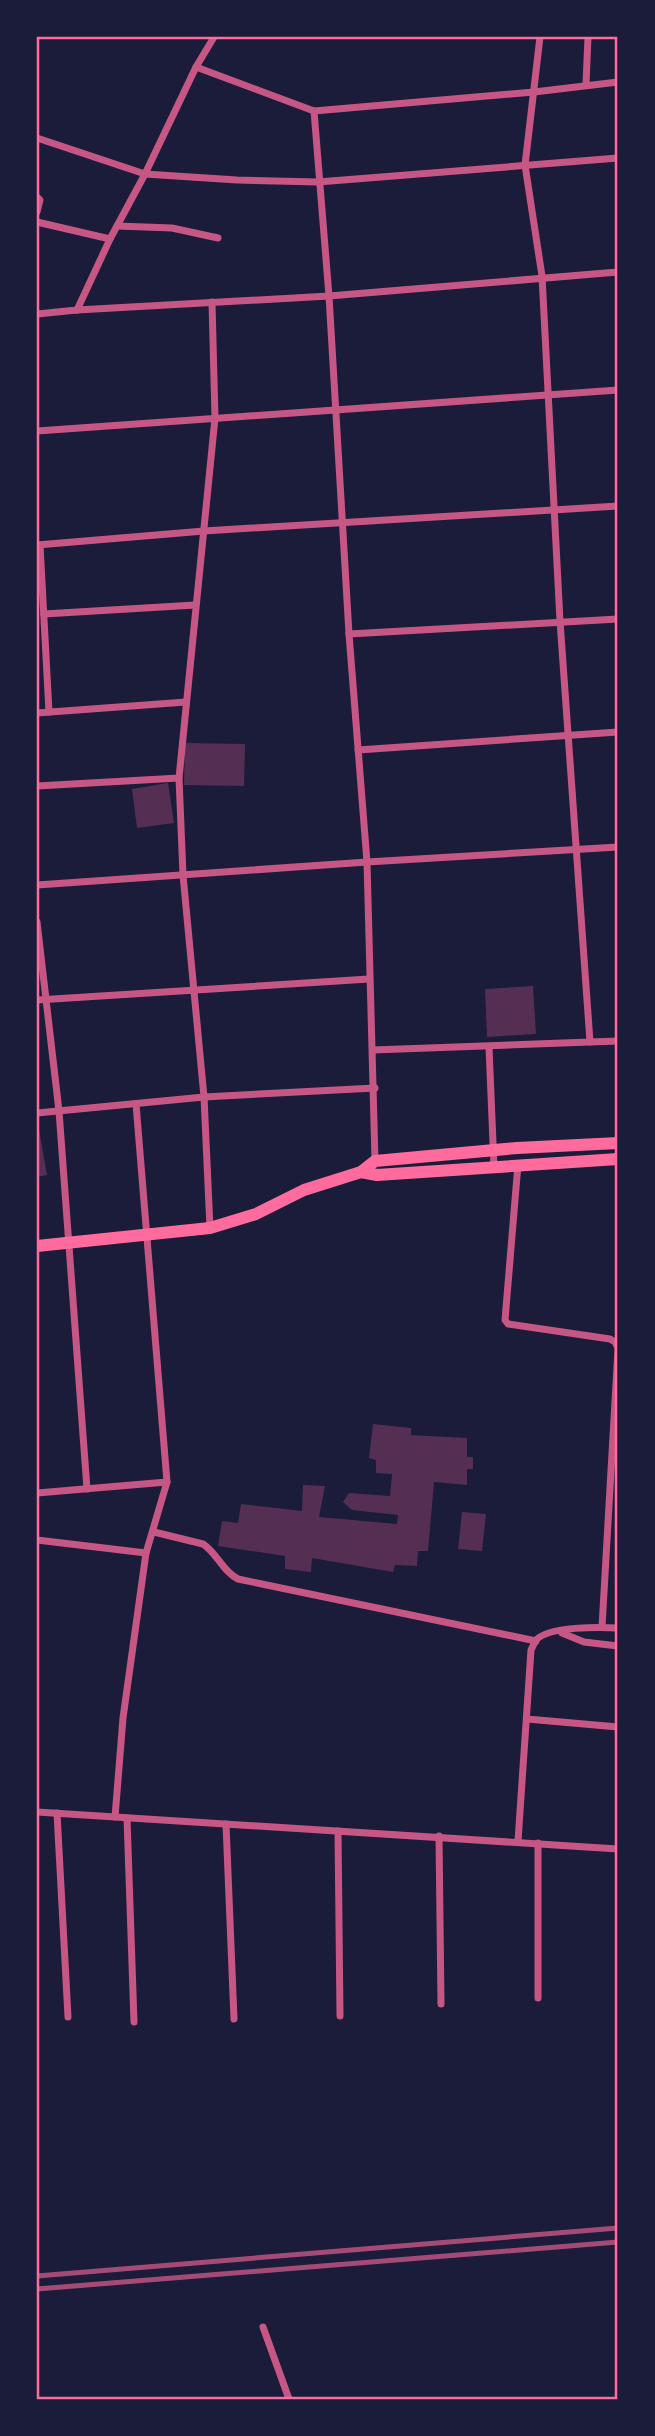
<svg xmlns="http://www.w3.org/2000/svg" width="655" height="2436" font-family="Lato,sans-serif">
	<rect width="100%" height="100%" fill="#1b1b3a"/>
	<!-- building -->
	<g fill="#542f53">
		<polygon points="185,743 245,744 244,786 184,785"/>
		<polygon points="168,783 174,823 137,828 132,789"/>
		<polygon points="533,986 536,1034 487,1037 485,989"/>
		<polygon points="37,1118 47,1175 37,1177"/>
		<polygon points="373,1424 411,1428 411,1435 467,1438 467,1457 473,1457 473,1469 467,1469 467,1485 434,1482 428,1551 418,1551 417,1566 395,1565 393,1572 312,1558 311,1572 285,1569 285,1556 218,1546 222,1521 238,1523 241,1504 302,1511 303,1485 325,1486 319,1517 397,1524 398,1515 352,1510 343,1502 349,1493 390,1496 392,1474 376,1473 376,1460 369,1458"/>
		<polygon points="462,1512 486,1514 482,1551 458,1549"/>
	</g>
	<g fill="none" stroke-linecap="round" stroke-linejoin="round">
		<!-- minor -->
		<g stroke="#c65784" stroke-width="7">
			<polyline points="196,67 314,111 534,92 618,82"/>
			<polyline points="586,84 588,37"/>
			<polyline points="314,111 329,296 349,634 367,862 375,1161"/>
			<polyline points="37,138 145,174 237,180 318,182 618,158"/>
			<polyline points="37,197 40,200 37,212"/>
			<polyline points="37,222 110,239"/>
			<polyline points="117,226 172,228 218,238"/>
			<polyline points="77,310 110,239 145,174 196,67 214,37"/>
			<polyline points="37,314 77,310 329,296 618,272"/>
			<polyline points="37,431 618,390"/>
			<polyline points="37,545 204,531 618,506"/>
			<polyline points="40,545 49,712"/>
			<polyline points="44,614 195,605"/>
			<polyline points="349,634 618,619"/>
			<polyline points="37,713 186,702"/>
			<polyline points="358,750 618,732"/>
			<polyline points="37,786 179,778"/>
			<polyline points="37,885 367,862 618,847"/>
			<polyline points="37,922 59,1111 87,1489"/>
			<polyline points="37,1000 369,979"/>
			<polyline points="590,1042 618,1041"/>
			<polyline points="489,1047 494,1167"/>
			<polyline points="373,1050 590,1042 560,621 542,276 525,165 540,37"/>
			<polyline points="37,1113 204,1097 375,1088"/>
			<polyline points="518,1164 505,1320 508,1324 610,1339 615,1342 618,1348"/>
			<polyline points="210,1228 204,1097 183,875 179,778 215,418 212,302"/>
			<polyline points="37,1493 167,1482"/>
			<path d="M154,1532L203,1544C217,1553 223,1572 238,1579L536,1641"/>
			<polyline points="37,1540 146,1553"/>
			<polyline points="602,1627 618,1349"/>
			<polyline points="562,1633 584,1642 618,1646"/>
			<polyline points="527,1719 618,1727"/>
			<polyline points="37,1812 618,1849"/>
			<polyline points="57,1813 68,2017"/>
			<polyline points="115,1817 123,1718 146,1553 167,1482 136,1104"/>
			<polyline points="127,1818 134,2022"/>
			<polyline points="226,1824 234,2019"/>
			<polyline points="338,1831 340,2016"/>
			<polyline points="439,1836 441,2004"/>
			<path d="M518,1841L531,1650C532,1648 535,1642 536,1640C549,1626 600,1627 618,1628"/>
			<polyline points="538,1843 538,1998"/>
			<polyline points="263,2327 289,2399"/>
		</g>
		<!-- secondary -->
		<g stroke="#ff6b9d" stroke-width="12">
			<polyline points="361,1172 377,1175 618,1159"/>
			<polyline points="37,1246 210,1228 256,1214 304,1190 361,1172 375,1161 517,1148 618,1143"/>
		</g>
		<!-- rail -->
		<g stroke="#a44b75" stroke-width="5">
			<polyline points="37,2276 618,2228"/>
			<polyline points="37,2289 618,2242"/>
		</g>
	</g>
	<!-- border -->
	<rect width="655" height="2436" fill="none" stroke="#1b1b3a" stroke-width="77"/>
	<rect x="38" y="38" width="578" height="2360" fill="none" stroke="#ff6b9d" stroke-width="2.5"/>
</svg>
